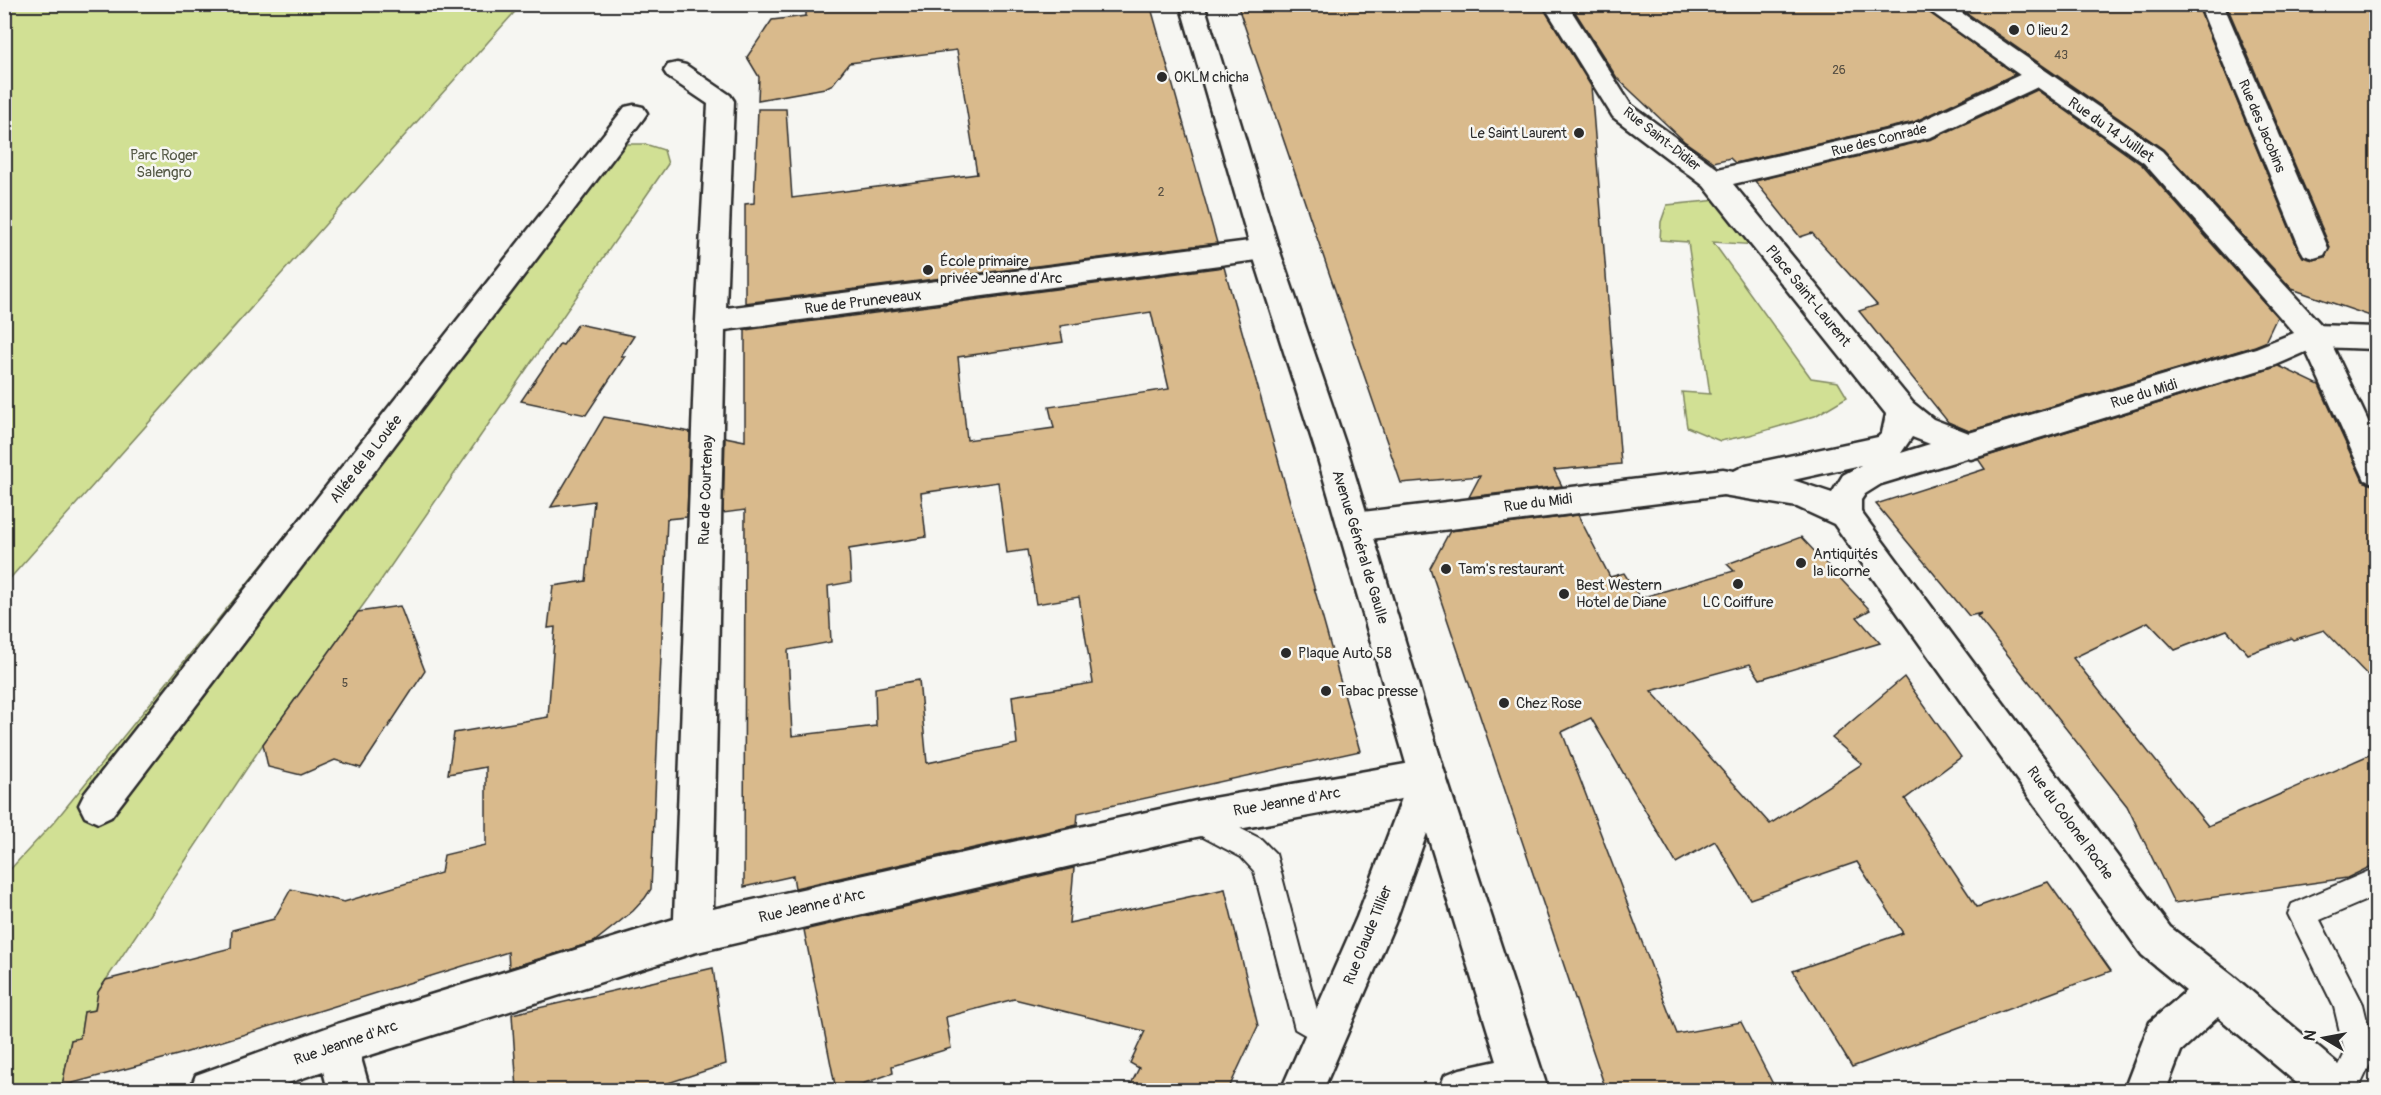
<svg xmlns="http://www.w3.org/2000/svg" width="2381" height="1095" font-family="Pangolin,sans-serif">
	<rect width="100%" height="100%" fill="#f6f6f2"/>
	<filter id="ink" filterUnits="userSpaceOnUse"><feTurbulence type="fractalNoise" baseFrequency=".0167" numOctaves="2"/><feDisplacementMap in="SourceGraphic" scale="12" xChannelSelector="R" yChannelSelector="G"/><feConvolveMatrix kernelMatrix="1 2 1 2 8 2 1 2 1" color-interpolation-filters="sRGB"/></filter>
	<g filter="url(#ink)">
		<!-- green -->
		<g fill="#d1e094" stroke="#7e8660" stroke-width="1.5">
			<polygon points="5,4 521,5 5,584 4,5"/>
			<polygon points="621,144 645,144 664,150 668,164 379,583 263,744 98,992 95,1010 84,1012 80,1038 71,1040 62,1086 55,1090 5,1090 4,876 55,821 595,153"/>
			<polygon points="1718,200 1757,245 1713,242 1811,378 1838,382 1847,397 1815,416 1750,435 1720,441 1687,427 1682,392 1710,394 1688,242 1660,240 1661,222 1667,205"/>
		</g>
		<!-- building -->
		<g fill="#d9ba8c" stroke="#2b2b2b" stroke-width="1.5" fill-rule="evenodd">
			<polygon points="806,4 1150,4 1217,243 745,303 745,204 754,203 758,109 786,109 792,198 977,174 957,50 849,63 833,84 825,88 758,100 759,77 747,57 772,20 806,16"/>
			<polygon points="1237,4 1541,4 1591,86 1621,464 1554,470 1562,486 1469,497 1480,476 1401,483"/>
			<polygon points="1570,4 1918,4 2015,74 1914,122 1735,163 1730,158 1714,162 1684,141 1617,78"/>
			<polygon points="1954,4 2197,4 2298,249 2303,257 2313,260 2325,257 2330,247 2226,4 2376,4 2376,318 2292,289 2163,149"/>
			<polygon points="2037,90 2142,165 2277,317 2265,342 2255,346 1969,431 1948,422 1859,311 1877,305 1812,233 1800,237 1755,181 1932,139"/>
			<path d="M1224,267L1360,751L1078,813L1077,825L795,888L793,876L744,887L745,510L723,513L725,437L745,441V330ZM1151,312L1169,389L1049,407L1054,428L967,440L958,357L1063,342L1060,326ZM998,482L1007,553L1027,550L1036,604L1079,597L1093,683L1012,696L1017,744L927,763L919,680L875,688L876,726L792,736L788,650L831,642L828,586L851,582L849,549L926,537L921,493Z"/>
			<polygon points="578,324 634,336 621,356 625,356 586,415 521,401 560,344 563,345"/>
			<polygon points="2279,366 2319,385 2363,481 2376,486 2376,684 2324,630 2293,640 2291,638 2248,654 2227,630 2175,650 2148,622 2073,658 2208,826 2376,752 2376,864 2347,878 2174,903 2127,806 1977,616 1982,613 1969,616 1876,504 1985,469 1978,459"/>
			<polygon points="604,417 690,432 687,517 667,519 651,889 645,898 633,911 594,942 509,968 508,952 181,1054 62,1086 71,1040 80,1038 84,1012 95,1010 98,992 106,980 231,948 232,930 274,919 291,889 344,902 441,873 444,855 486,845 486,767 448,774 454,733 548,717 555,627 548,628 553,586 586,581 594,501 551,507"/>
			<polygon points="1578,515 1610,577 1624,573 1640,598 1734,571 1727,564 1801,537 1870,610 1857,617 1880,643 1760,679 1750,664 1651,691 1770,824 1862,764 1832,738 1904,677 1961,757 1905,799 1977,907 2048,882 2111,971 1852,1067 1793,971 1903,933 1857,862 1750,899 1715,841 1676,863 1591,718 1562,732 1677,1034 1741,1022 1776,1090 1606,1090 1430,568 1450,531"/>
			<polygon points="400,606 425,671 361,768 335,760 301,775 268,767 263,744 358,612"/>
			<polygon points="1074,868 1069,923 1225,889 1258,1026 1228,1090 1128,1090 1139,1068 1130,1063 1145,1031 1014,999 946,1017 951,1048 892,1066 893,1073 845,1090 836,1090 804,930"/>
			<polygon points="713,968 726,1064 647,1090 517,1090 512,1014"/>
		</g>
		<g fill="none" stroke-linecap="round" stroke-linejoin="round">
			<defs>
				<g id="service">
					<polygon points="1196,806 1261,839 1276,854 1317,1010 1339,1022 1343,1033 1339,1044 1328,1048 1295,1029 1254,871 1241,857 1186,828 1182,819 1186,810"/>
					<polygon points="2376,868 2376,896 2320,920 2363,1004 2375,1054 2358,1090 2327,1090 2345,1053 2334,1007 2288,914 2292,904"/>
				</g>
				<polygon id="pedestrian" points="1920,4 1949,4 2162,151 2324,328 2376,438 2376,484 2365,480 2302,342 2144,163"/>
				<g id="minor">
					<path d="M1543,4H1567L1631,105L1718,169L1915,124L2026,72L2035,70L2044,72L2048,78L2044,84L1931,137L1733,184L1913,403L1933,419L1969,433L2256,348L2314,325L2376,327V349L2317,347L2276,365L1971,459L1967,458L1881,484L1865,494L1861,500V512L2170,927L2232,975L2351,1075L2357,1090H2305L2218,1017L2181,1051L2166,1090H2124L2150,1022L2186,991L2142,955L1834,524L1797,507L1723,495L1354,541L1342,537L1338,527L1342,517L1354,513L1723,469L1734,471L1746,465L1878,437L1882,433L1886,414L1704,186L1613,117ZM1912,437L1930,444L1901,453ZM1861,465L1843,475L1832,493L1793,480Z"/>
					<polygon points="2199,4 2223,4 2328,248 2324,255 2314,258 2304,255 2300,248"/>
					<polygon points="677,63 686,65 730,95 734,101 726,308 1265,239 1275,242 1279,249 1275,256 1265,259 725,330 713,909 1196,801 1428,760 1441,765 1446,777 1441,789 1428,794 1196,837 693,953 361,1058 370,1090 328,1090 323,1071 268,1090 190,1090 196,1075 337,1024 674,919 696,321 708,104 668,77 664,71 668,65"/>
					<polygon points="634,105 643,107 647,113 643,119 111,817 98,823 85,817 79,805 85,793 625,107"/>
				</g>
				<polygon id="tertiary" points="1180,4 1204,4 1279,249 1348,452 1446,777 1548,1090 1439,1090 1445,1075 1460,1069 1497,1061 1427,833 1395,923 1323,1090 1281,1090 1357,917 1410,777 1316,452 1251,249"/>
			</defs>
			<!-- service casing -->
			<use href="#service" stroke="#2b2b2b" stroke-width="4"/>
			<!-- pedestrian casing -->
			<use href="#pedestrian" stroke="#2b2b2b" stroke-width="5"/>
			<!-- minor casing -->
			<use href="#minor" stroke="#2b2b2b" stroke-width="5"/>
			<!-- tertiary casing -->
			<use href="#tertiary" stroke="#2b2b2b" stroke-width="5"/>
			<!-- service -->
			<use href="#service" fill="#f6f6f2" fill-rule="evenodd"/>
			<!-- pedestrian -->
			<use href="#pedestrian" fill="#f6f6f2" fill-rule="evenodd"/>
			<!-- minor -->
			<use href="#minor" fill="#f6f6f2" fill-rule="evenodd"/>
			<!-- tertiary -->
			<use href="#tertiary" fill="#f6f6f2" fill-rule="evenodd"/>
		</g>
	</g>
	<!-- markers -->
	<g fill="#2b2b2b" stroke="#f6f6f2" stroke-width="2">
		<circle cx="2014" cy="30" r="6"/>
		<circle cx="1162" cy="77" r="6"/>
		<circle cx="1579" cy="133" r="6"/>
		<circle cx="928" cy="270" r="6"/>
		<circle cx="1801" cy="563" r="6"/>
		<circle cx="1446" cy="569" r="6"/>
		<circle cx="1738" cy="584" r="6"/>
		<circle cx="1564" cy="594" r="6"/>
		<circle cx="1286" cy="653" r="6"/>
		<circle cx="1326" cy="691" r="6"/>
		<circle cx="1504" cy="703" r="6"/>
	</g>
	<g text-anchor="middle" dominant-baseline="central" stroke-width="5" stroke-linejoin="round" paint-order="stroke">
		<!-- number labels -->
		<g font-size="12" fill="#564f43">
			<text x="2061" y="55">43</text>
			<text x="1839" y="70">26</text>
			<text x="1161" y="192">2</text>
			<text x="345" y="683">5</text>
		</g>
		<!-- far-poi labels -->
		<g font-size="14" fill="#2b2b2b" stroke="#f6f6f2" text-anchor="start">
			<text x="2026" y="30">O lieu 2</text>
			<text x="1174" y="77">OKLM chicha</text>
			<text x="1567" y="133" text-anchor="end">Le Saint Laurent</text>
		</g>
		<!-- far-street labels -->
		<g font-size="14" fill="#2b2b2b" stroke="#f6f6f2">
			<text transform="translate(2262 126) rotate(67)">Rue des Jacobins</text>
			<text transform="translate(1662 139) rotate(38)">Rue Saint-Didier</text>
			<text transform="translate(1879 140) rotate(-14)">Rue des Conrade</text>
		</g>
		<!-- street labels -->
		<g font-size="15" fill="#2b2b2b" stroke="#f6f6f2">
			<text transform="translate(2111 130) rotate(35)">Rue du 14 Juillet</text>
			<text transform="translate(1808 296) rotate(51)">Place Saint-Laurent</text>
			<text transform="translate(863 302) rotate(-7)">Rue de Pruneveaux</text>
			<text transform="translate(2144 394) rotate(-17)">Rue du Midi</text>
			<text transform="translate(366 459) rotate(-52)">Allée de la Louée</text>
			<text transform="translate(706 490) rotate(-88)">Rue de Courtenay</text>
			<text transform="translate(1538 503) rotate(-7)">Rue du Midi</text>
			<text transform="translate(1360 547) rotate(73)">Avenue Général de Gaulle</text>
			<text transform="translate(1287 802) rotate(-10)">Rue Jeanne d'Arc</text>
			<text transform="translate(2070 823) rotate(54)">Rue du Colonel Roche</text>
			<text transform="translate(812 906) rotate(-13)">Rue Jeanne d'Arc</text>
			<text transform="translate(1368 935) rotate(-68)">Rue Claude Tillier</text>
			<text transform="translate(346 1043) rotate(-19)">Rue Jeanne d'Arc</text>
		</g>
		<!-- park labels -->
		<g font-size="15" fill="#545845" stroke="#f6f6f2">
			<text x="164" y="155">Parc Roger<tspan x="164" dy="17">Salengro</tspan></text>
		</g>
		<!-- poi labels -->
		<g font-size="15" fill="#2b2b2b" stroke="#f6f6f2" text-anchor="start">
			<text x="940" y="261">École primaire<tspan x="940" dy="17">privée Jeanne d'Arc</tspan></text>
			<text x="1813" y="554">Antiquités<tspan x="1813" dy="17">la licorne</tspan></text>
			<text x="1458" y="569">Tam's restaurant</text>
			<text x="1576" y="585">Best Western<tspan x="1576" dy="17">Hotel de Diane</tspan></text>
			<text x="1738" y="602" text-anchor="middle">LC Coiffure</text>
			<text x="1298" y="653">Plaque Auto 58</text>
			<text x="1338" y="691">Tabac presse</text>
			<text x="1516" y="703">Chez Rose</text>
		</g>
	</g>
	<!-- margin -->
	<rect width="2381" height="1095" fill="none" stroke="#f6f6f2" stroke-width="24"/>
	<rect x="12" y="12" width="2357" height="1071" fill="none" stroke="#2b2b2b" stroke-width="2" filter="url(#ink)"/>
	<!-- north arrow -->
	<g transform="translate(2324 1038) rotate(280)" stroke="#f6f6f2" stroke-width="4.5" paint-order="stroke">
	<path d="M0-4.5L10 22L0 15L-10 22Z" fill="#2b2b2b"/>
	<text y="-9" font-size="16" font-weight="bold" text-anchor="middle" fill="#2b2b2b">N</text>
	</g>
</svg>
